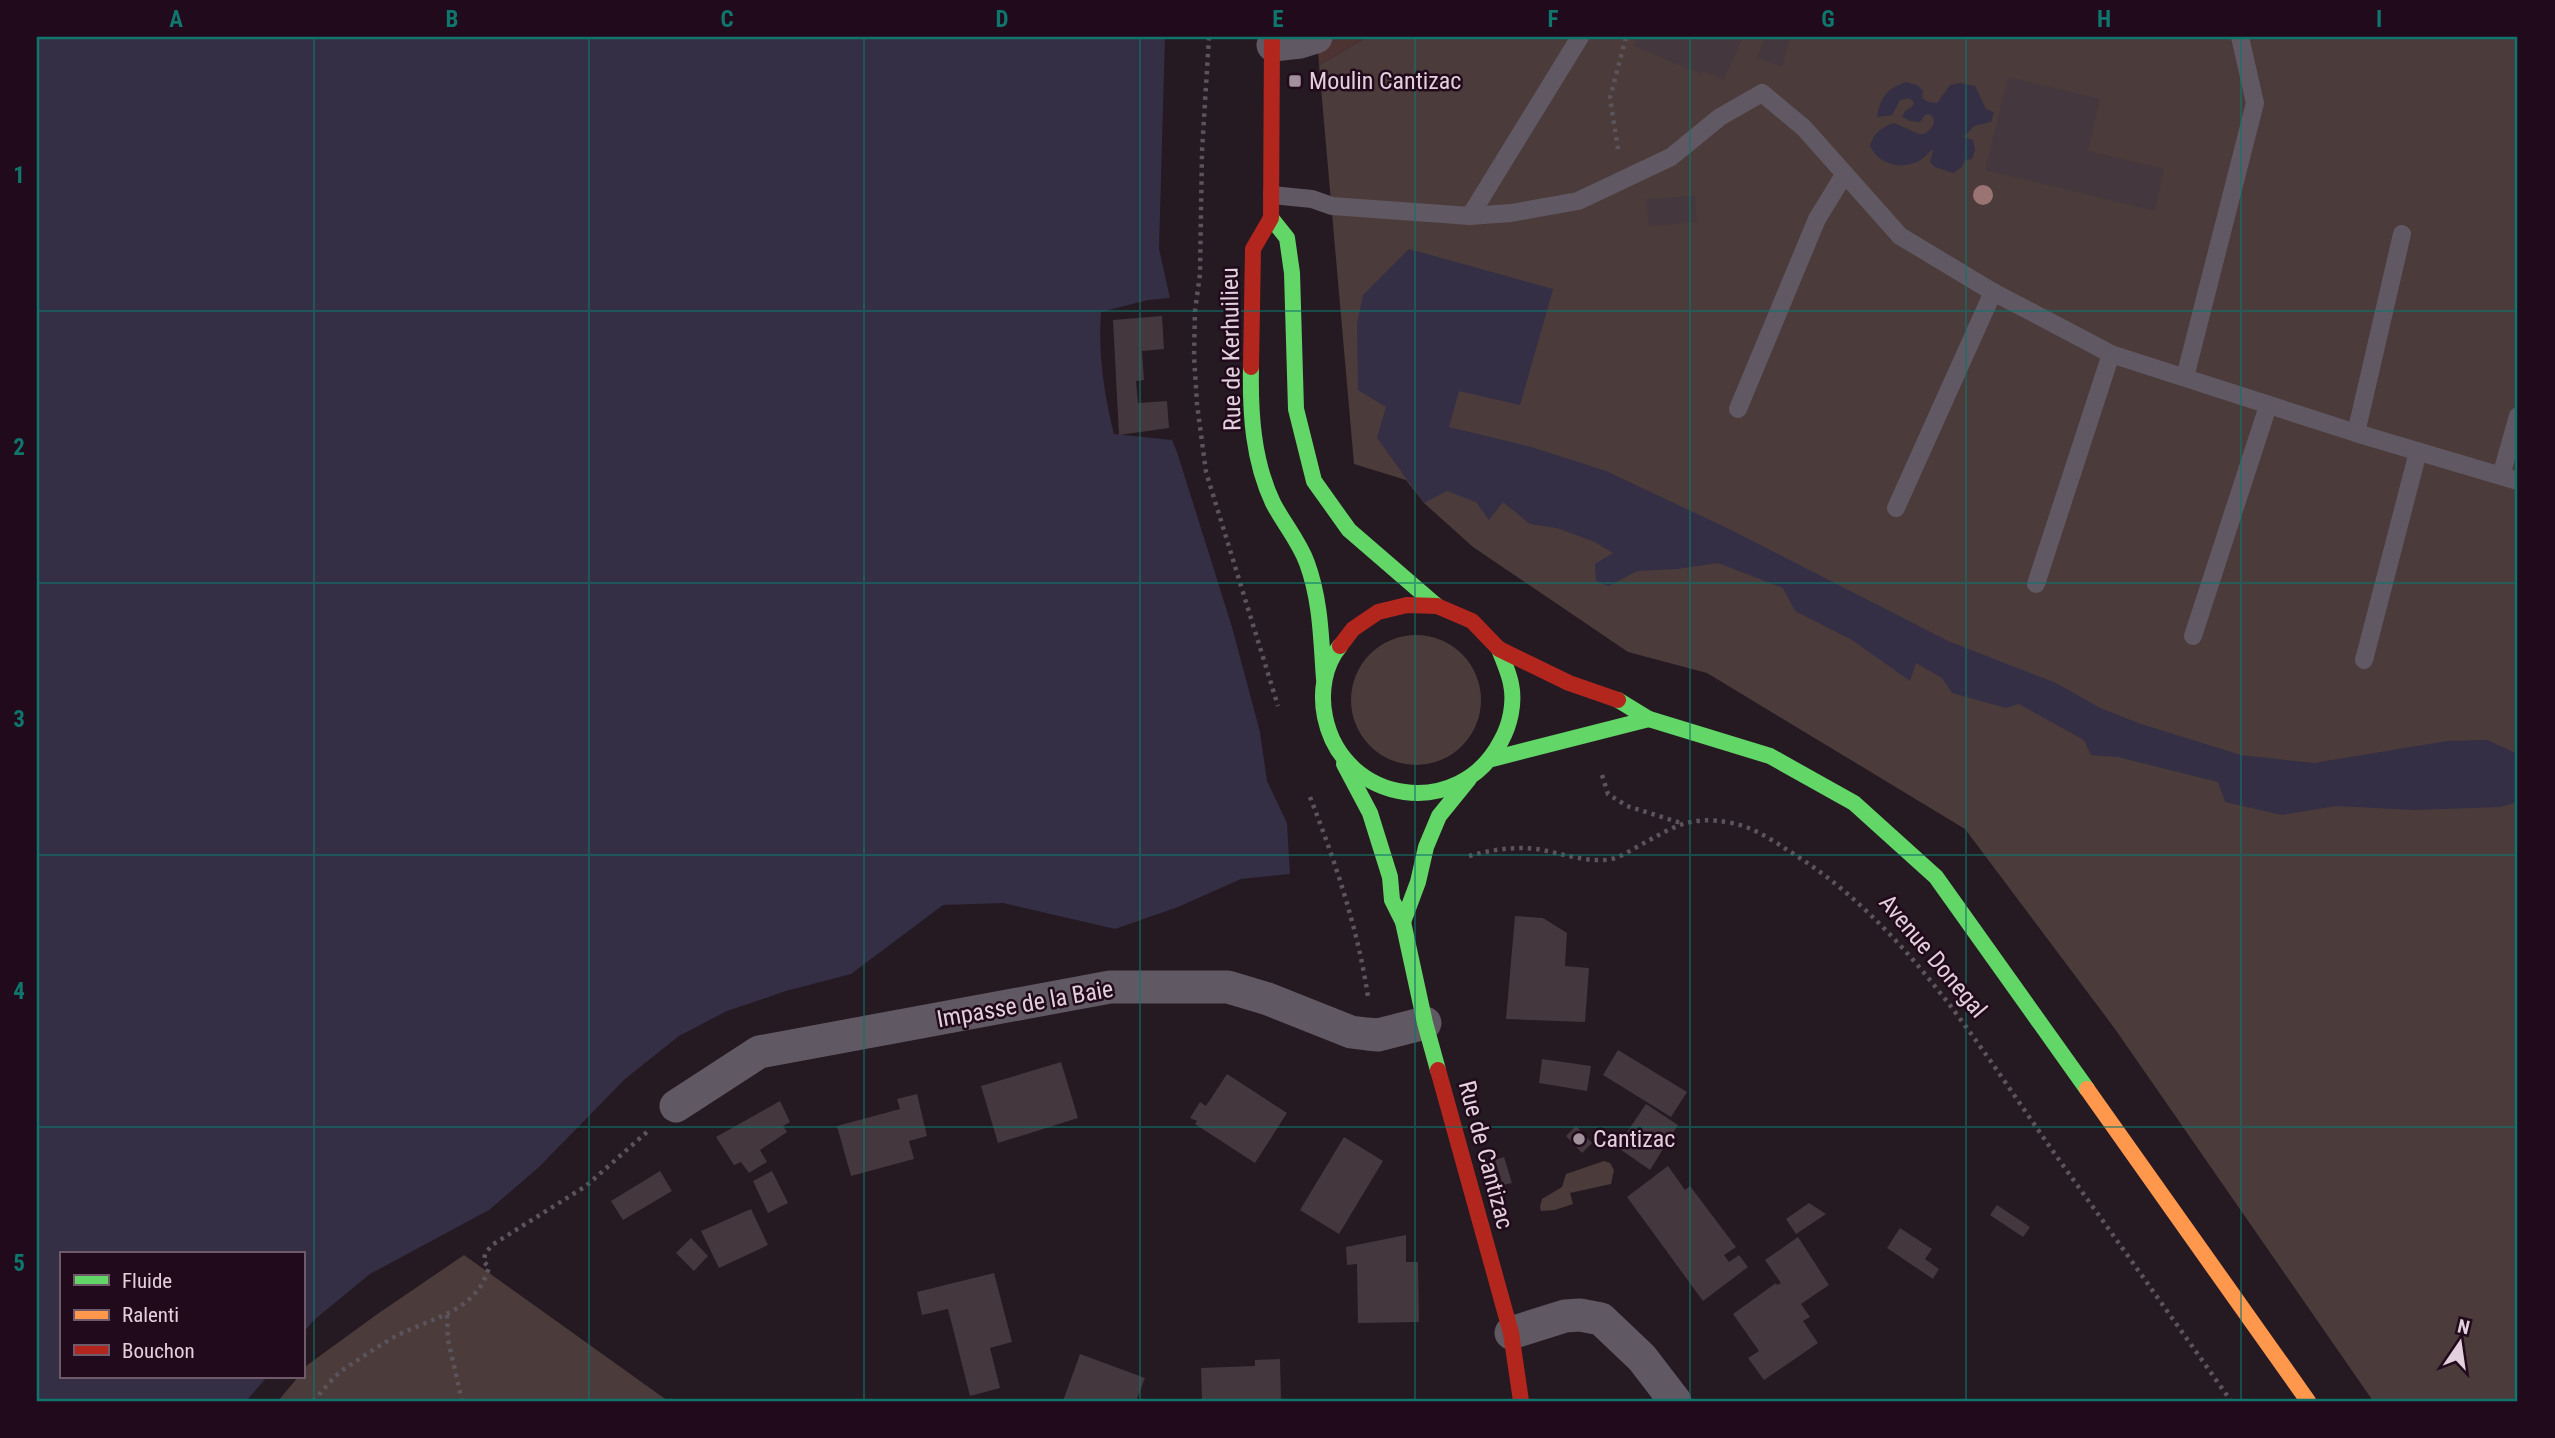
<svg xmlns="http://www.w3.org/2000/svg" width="2555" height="1438" font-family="'Roboto Condensed',sans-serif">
	<rect width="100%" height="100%" fill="#251922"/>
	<!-- green -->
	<g fill="#4b3b3a">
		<polygon points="1367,37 2518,37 2518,1401 2373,1401 2115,1029 1965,829 1707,673 1628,652 1473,547 1424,503 1406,480 1354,464 1319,65"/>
		<circle cx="1416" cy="700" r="65"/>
		<polygon points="1604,1161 1610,1163 1614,1170 1611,1184 1570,1193 1573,1204 1555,1210 1541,1211 1540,1207 1542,1199 1562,1187 1566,1174"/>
		<polygon points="464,1255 668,1401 278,1401 298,1377 303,1377 303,1371 306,1366 376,1315"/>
	</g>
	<!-- forest -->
	<polygon fill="#4d3332" points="1317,37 1367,37 1319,65"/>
	<!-- water -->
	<g fill="#342f45">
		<path d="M37,37H1165L1159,249L1170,298L1148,300L1101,312C1098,354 1104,394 1114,434L1172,440L1177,452L1232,627L1260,732L1267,781L1287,823L1290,874L1241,879L1178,907L1115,929L1003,903L943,905L851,974L786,991L727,1011L679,1036L625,1079L539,1167L489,1210L370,1274L314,1320L303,1333V1254H61V1377H267L246,1401H37Z"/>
		<path d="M1906,82L1917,85L1923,91L1922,98L1928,102L1937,103L1950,85L1960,83L1975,86L1986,109L1994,112L1991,122L1974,126L1964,137L1973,140L1975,150L1972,159L1965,160L1962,167L1953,173L1935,167L1930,162L1933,151L1931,150C1916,171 1882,171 1870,146C1874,132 1881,128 1894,123L1919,134H1925L1933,126L1934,119L1930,114L1925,115L1920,122L1910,121L1902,117L1905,111L1912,107L1914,102L1909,98L1900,100L1892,115L1877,117C1881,96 1887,89 1906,82Z"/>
		<polygon points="1409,249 1553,289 1520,405 1459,391 1449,427 1531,447 1606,471 1729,529 1948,641 2056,683 2100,708 2141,724 2241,755 2314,763 2447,741 2487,740 2518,754 2518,802 2500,807 2414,810 2336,806 2282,815 2225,802 2218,782 2118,757 2091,755 2084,740 2019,704 2006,708 1952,693 1942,678 1916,663 1910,681 1852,640 1795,611 1783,588 1718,563 1677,569 1637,571 1609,586 1596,581 1595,564 1613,553 1595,542 1557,528 1530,524 1503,502 1489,520 1476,502 1447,491 1424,503 1377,438 1386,407 1358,390 1357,323 1363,295"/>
	</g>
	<!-- building -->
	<g fill="#44383e">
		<polygon points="1638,37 1743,37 1724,80 1702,71 1701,74 1634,46"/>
		<polygon points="1765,37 1790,37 1782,67 1757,58"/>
		<polygon points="2008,77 2100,99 2088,151 2164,169 2155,211 1985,170"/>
		<polygon points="1695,196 1697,222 1649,226 1646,199"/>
		<polygon points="1162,316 1164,349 1142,351 1144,380 1136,381 1138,403 1167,401 1169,428 1119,435 1113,320"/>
		<polygon points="1515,916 1543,918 1567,933 1565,966 1589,968 1585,1022 1506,1019"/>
		<polygon points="1618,1050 1687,1092 1671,1117 1603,1075"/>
		<polygon points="1542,1059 1591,1066 1587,1091 1539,1083"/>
		<polygon points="1061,1062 1078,1118 998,1143 981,1086"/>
		<polygon points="1227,1074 1287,1113 1255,1163 1195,1124 1197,1121 1190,1118 1200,1102 1206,1106"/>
		<polygon points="917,1094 927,1136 909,1141 914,1159 851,1176 837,1126 900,1109 897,1099"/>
		<polygon points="780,1101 790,1122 783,1126 787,1132 760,1150 767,1162 749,1173 741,1162 734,1165 716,1137"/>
		<polygon points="1646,1104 1678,1125 1650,1170 1617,1147"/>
		<polygon points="1576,1126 1592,1143 1582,1153 1566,1136"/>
		<polygon points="1344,1137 1383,1161 1339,1234 1300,1210"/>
		<polygon points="1504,1157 1512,1183 1503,1185 1495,1160"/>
		<polygon points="1668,1166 1685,1190 1690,1186 1736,1247 1724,1255 1729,1262 1739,1255 1748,1267 1703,1301 1627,1197"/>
		<polygon points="660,1171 672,1191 623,1220 611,1201"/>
		<polygon points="772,1171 788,1203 768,1213 753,1181"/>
		<polygon points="1809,1203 1826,1214 1796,1234 1786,1219"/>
		<polygon points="1997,1205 2030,1227 2023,1237 1990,1215"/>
		<polygon points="751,1209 768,1245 719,1268 701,1231"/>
		<polygon points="1900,1228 1932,1249 1925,1259 1939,1269 1933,1279 1887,1248"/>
		<polygon points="1406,1235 1406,1262 1418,1262 1419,1322 1358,1323 1357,1264 1347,1265 1346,1247"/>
		<polygon points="1798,1237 1829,1285 1801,1304 1810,1317 1803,1321 1818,1343 1764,1380 1748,1358 1759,1351 1733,1314 1776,1283 1777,1285 1781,1283 1765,1260"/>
		<polygon points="691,1238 708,1256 694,1271 676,1253"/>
		<polygon points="994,1273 1012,1342 990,1348 1000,1388 970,1396 948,1309 922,1315 917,1292"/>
		<polygon points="1080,1354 1145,1378 1136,1401 1063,1401"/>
		<polygon points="1280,1359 1281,1401 1202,1401 1201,1368 1255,1366 1255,1360"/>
	</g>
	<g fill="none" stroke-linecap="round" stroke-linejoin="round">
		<!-- path -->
		<g stroke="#5c545c" stroke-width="4.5" stroke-dasharray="3.5 5" stroke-linecap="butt">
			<polyline points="1209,37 1202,151 1200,274 1195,311 1194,356 1197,404 1206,472 1278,706"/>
			<polyline points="1618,149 1610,98 1626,37"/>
			<polyline points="1602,775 1608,794 1627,806 1681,823"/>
			<path d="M1310,797C1335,861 1358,929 1368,997"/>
			<path d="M1469,856C1494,849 1521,845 1547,851C1566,855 1584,861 1604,860C1614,860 1625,854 1633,849C1671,829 1687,814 1732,823C1753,827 1772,840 1789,851C1908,924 1983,1053 2062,1164C2119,1243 2175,1322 2231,1401"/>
			<polyline points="447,1315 448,1340 462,1401"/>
			<path d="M313,1401C324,1390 334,1375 347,1367C364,1356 381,1344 398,1335C434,1317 477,1311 489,1267L484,1262L485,1254L492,1245L586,1186L647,1132"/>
		</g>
		<!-- lane -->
		<g stroke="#605862" stroke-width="18">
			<polyline points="1272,195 1312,199 1332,206 1470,216 1511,213 1578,201 1671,157 1720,117 1762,93 1804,128 1900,236 1993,292 2058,326 2111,354 2356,433 2518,481"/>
			<polyline points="1470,216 1580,37"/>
			<polyline points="2185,377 2255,103 2240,37"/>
			<polyline points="1738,409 1817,219 1844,175"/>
			<polyline points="2356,433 2402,234"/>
			<polyline points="2501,476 2518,416"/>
			<polyline points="1896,508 1993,292"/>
			<polyline points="2036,584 2111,354"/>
			<polyline points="2193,636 2268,406"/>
			<polyline points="2364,660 2418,452"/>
		</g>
		<!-- street -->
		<g stroke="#605862" stroke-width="33">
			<polyline points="1273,45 1300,42 1316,37"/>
			<polyline points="676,1106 759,1052 1110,987 1228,987 1268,999 1351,1032 1367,1034 1378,1035 1425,1023"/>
			<polyline points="1511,1333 1565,1316 1580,1315 1601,1319 1642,1358 1675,1401"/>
		</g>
		<!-- fast -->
		<g stroke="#63d668" stroke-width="16">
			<polyline points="1271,218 1287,238 1292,273 1296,409 1314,481 1349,530 1437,606"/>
			<path d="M1251,367C1250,413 1253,461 1273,503C1284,524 1299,541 1307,563C1321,601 1321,640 1324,679"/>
			<path d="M1340,646C1324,665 1320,693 1325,717C1343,805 1460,821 1501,741C1510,725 1515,703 1511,684C1509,673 1503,660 1499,649"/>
			<polyline points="1618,700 1649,719 1770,756 1854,803 1936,877 2087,1089"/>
			<polyline points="1492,759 1649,719"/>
			<polyline points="1344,764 1370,813 1390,877 1392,900 1403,922 1425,1023 1438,1070"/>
			<polyline points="1403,922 1418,882 1426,847 1439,816 1469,779"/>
		</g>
		<!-- slow -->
		<polyline stroke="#ff974d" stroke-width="16" points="2087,1089 2308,1401"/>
		<!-- jam -->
		<g stroke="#b3261e" stroke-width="16">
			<polyline points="1251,367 1253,249 1271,218 1272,37"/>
			<polyline points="1340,646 1353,629 1378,612 1407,605 1437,606 1472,621 1499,649 1569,683 1618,700"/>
			<polyline points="1438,1070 1511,1333 1521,1401"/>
		</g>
	</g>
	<!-- trees -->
	<circle fill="#9a7373" cx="1983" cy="195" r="10"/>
	<!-- grid -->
	<path fill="none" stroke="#0f766e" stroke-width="2" stroke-opacity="0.55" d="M314,37V1401M589,37V1401M864,37V1401M1140,37V1401M1415,37V1401M1690,37V1401M1966,37V1401M2241,37V1401M37,311H2518M37,583H2518M37,855H2518M37,1127H2518"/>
	<!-- markers -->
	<g fill="#a0919b" stroke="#210a1b" stroke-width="2.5">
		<rect x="1288" y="74" width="14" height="14" rx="3.5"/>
		<circle cx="1579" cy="1139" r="7"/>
	</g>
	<g text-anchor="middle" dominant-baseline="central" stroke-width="5" stroke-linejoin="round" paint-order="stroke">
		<!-- poi labels -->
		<g font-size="24" fill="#e2d1dc" stroke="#210a1b" text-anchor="start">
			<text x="1309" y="81">Moulin Cantizac</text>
			<text x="1593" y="1139">Cantizac</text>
		</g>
		<!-- street labels -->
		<g font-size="24" fill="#e2d1dc" stroke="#210a1b">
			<text transform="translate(1231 349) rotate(-91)">Rue de Kerhuilieu</text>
			<text transform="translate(1933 956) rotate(50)">Avenue Donegal</text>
			<text transform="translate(1025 1004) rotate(-10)">Impasse de la Baie</text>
			<text transform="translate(1486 1155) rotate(75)">Rue de Cantizac</text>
		</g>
	</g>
	<!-- border -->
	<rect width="2555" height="1438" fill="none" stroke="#210a1b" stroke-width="77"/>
	<!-- legend -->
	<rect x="60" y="1252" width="245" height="126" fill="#210a1b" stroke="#6e5a68" stroke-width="2"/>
	<rect x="74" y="1275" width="35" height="10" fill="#63d668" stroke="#6e5a68" stroke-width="2"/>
	<text x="122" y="1288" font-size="21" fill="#e2d1dc">Fluide</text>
	<rect x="74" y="1310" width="35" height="10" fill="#ff974d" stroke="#6e5a68" stroke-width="2"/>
	<text x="122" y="1322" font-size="21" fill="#e2d1dc">Ralenti</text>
	<rect x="74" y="1345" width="35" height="10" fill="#b3261e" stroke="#6e5a68" stroke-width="2"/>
	<text x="122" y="1358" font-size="21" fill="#e2d1dc">Bouchon</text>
	<!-- north arrow -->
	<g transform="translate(2460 1343) rotate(13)" stroke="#210a1b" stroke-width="5" paint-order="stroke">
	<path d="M0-5L12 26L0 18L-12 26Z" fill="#e2d1dc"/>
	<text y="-10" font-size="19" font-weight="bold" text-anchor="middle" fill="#e2d1dc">N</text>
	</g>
	<rect x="38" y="38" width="2478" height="1362" fill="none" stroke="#0f766e" stroke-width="2.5"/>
	<g font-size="23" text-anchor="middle" font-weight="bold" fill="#0f766e">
		<text x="176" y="27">A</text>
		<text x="452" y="27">B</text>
		<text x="727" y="27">C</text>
		<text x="1002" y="27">D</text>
		<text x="1278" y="27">E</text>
		<text x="1553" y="27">F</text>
		<text x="1828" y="27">G</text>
		<text x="2104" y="27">H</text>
		<text x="2379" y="27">I</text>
		<text x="19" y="183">1</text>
		<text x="19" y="455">2</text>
		<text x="19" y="727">3</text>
		<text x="19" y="999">4</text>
		<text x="19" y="1271">5</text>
	</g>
</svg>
